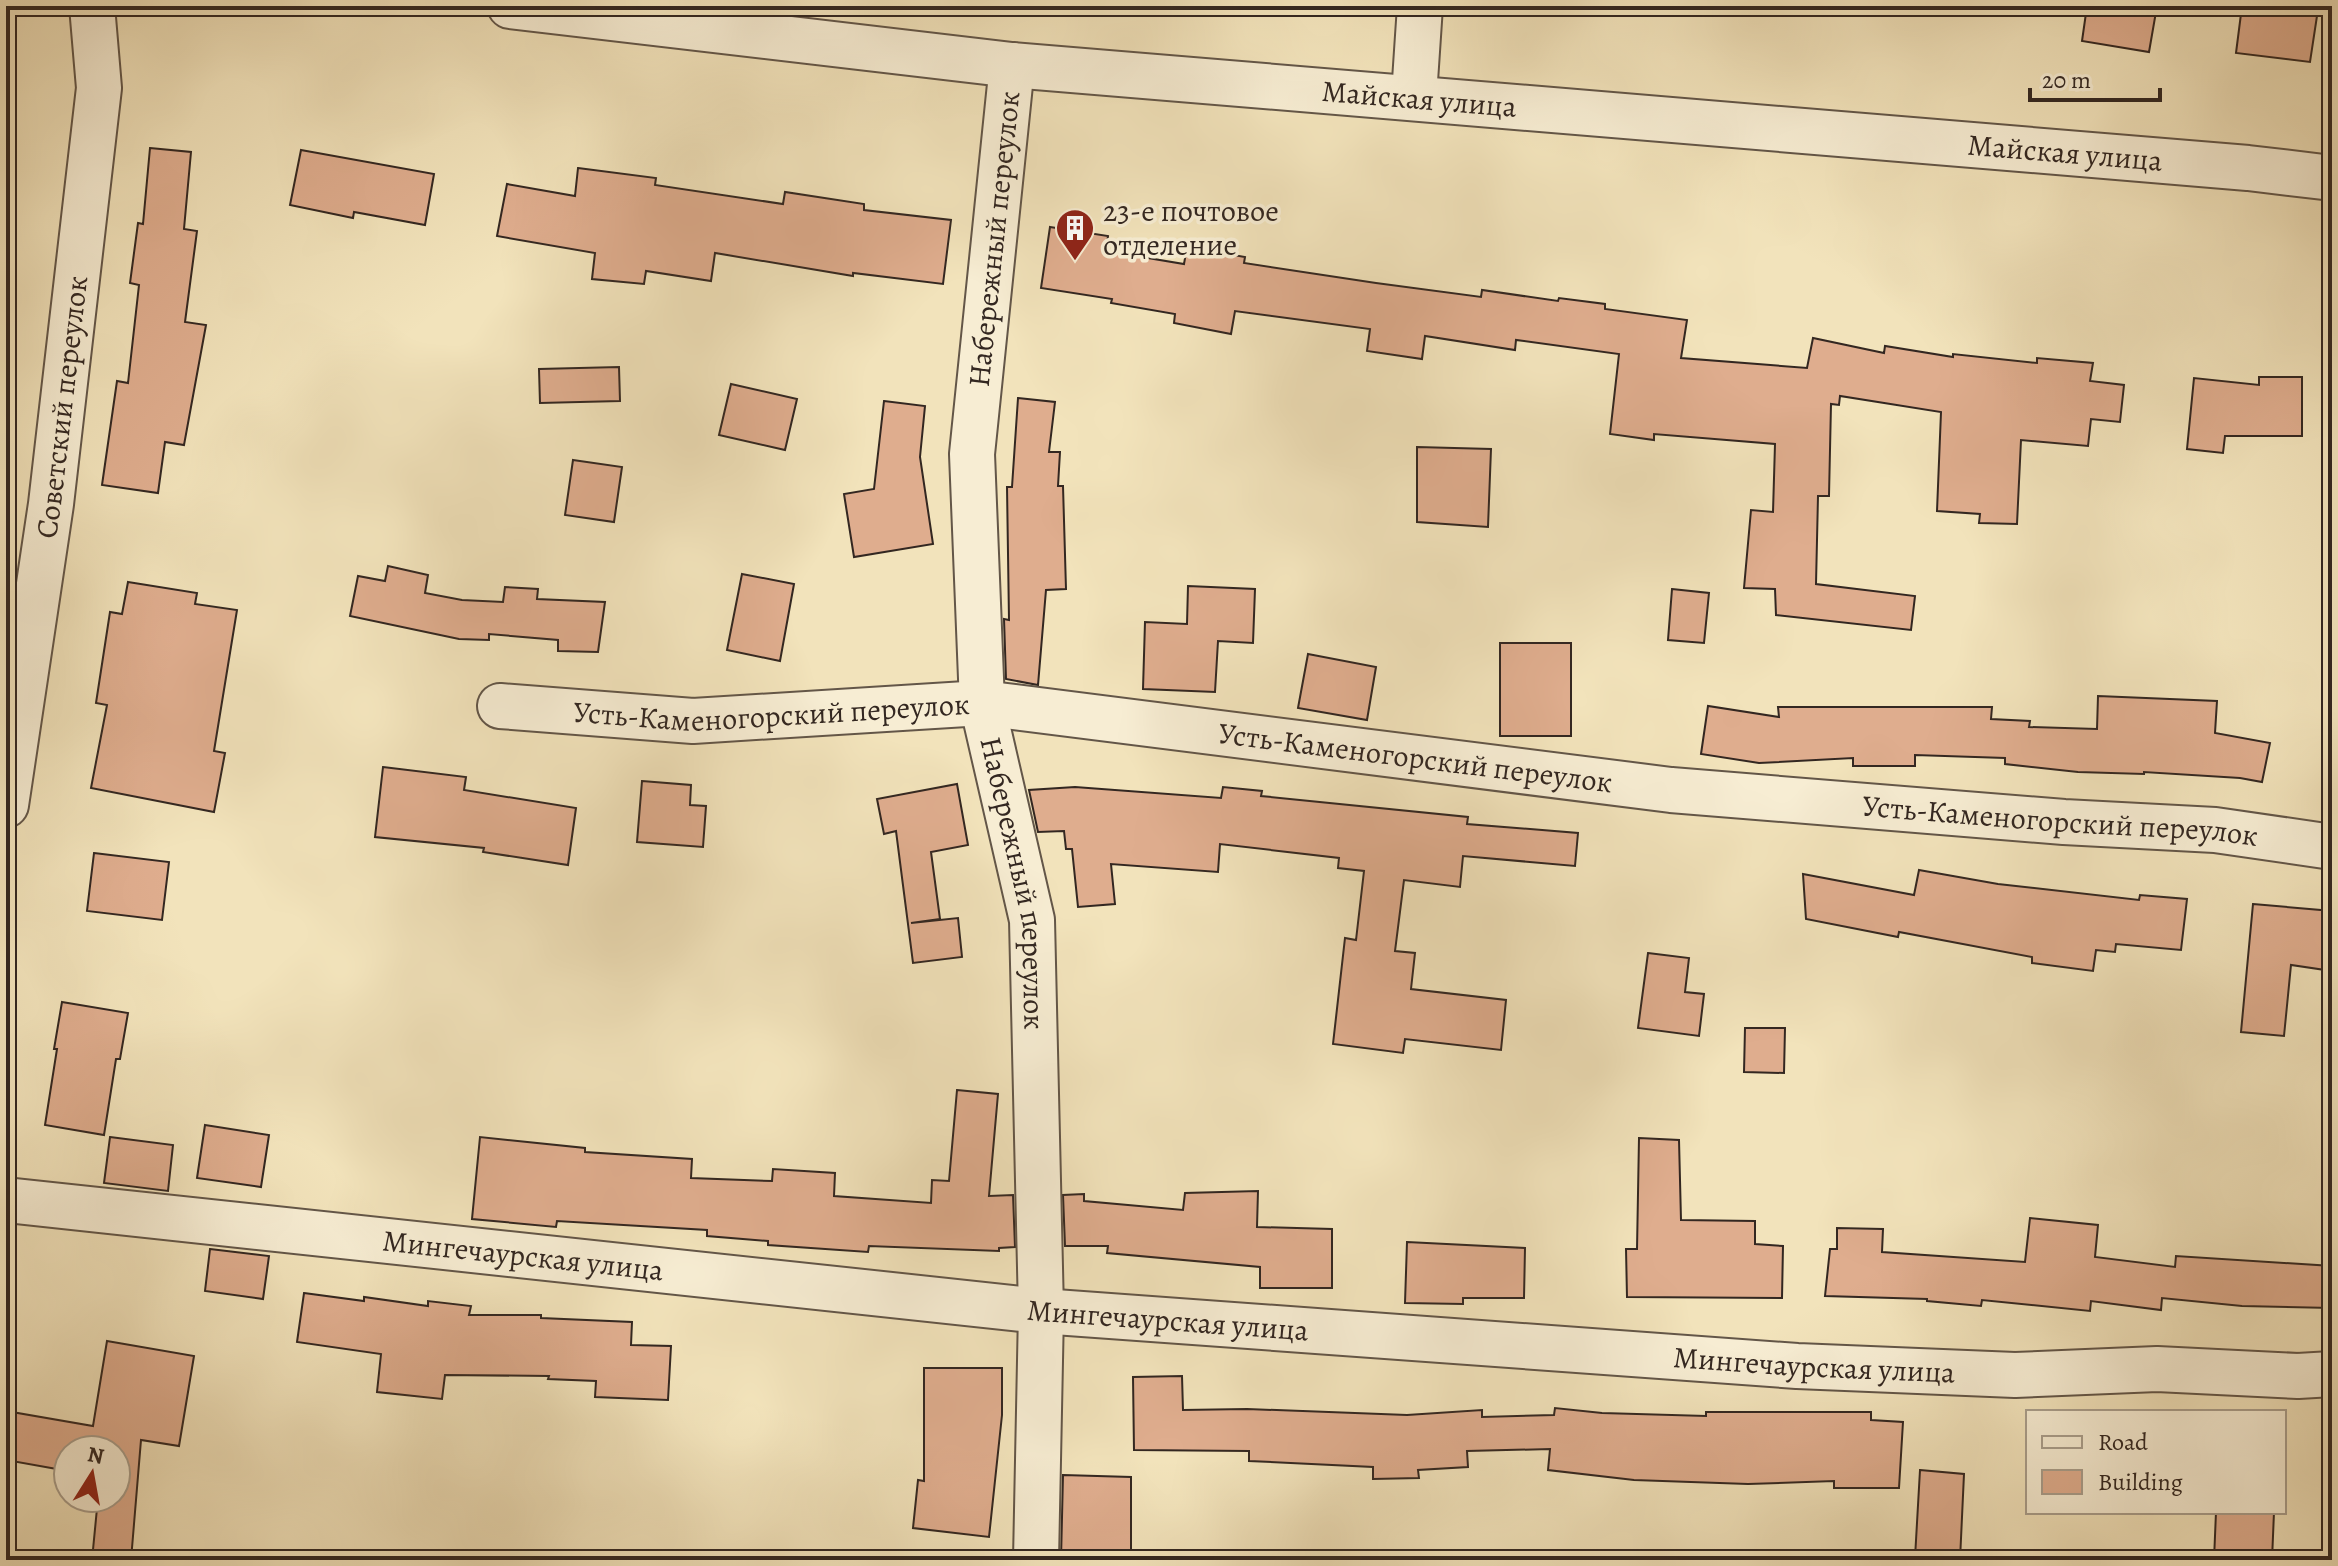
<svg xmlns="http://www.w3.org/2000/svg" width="2338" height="1566" font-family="Alegreya,serif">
	<rect width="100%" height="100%" fill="#f2e3bb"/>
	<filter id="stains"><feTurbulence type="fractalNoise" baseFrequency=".0025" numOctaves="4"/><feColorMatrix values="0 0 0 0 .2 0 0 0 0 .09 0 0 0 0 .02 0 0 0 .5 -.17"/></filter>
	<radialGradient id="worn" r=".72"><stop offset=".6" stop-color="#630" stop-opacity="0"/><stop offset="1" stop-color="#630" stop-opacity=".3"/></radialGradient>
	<!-- building -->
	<g fill="#dfad8e" stroke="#332721" stroke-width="2">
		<polygon points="2087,6 2157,6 2149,52 2082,41"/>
		<polygon points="2242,6 2285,6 2284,10 2317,16 2310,62 2236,53"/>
		<polygon points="150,148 191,152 184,229 197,231 185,322 206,325 184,445 165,442 158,493 102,485 117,381 128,383 139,285 130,283 138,223 143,224"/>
		<polygon points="301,150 434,174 425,225 354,212 353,218 290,205"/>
		<polygon points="578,168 656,178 655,185 783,204 785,192 864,204 864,210 951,220 943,284 853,273 853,276 715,253 711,281 646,271 644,284 592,279 595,253 497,236 507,184 575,196"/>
		<polygon points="1050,227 1108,236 1106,251 1184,264 1187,247 1245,257 1244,263 1376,283 1481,297 1482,290 1558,301 1559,298 1605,304 1605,309 1687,320 1681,358 1807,368 1813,338 1884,353 1885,346 1953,357 1953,354 2037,363 2037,358 2093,363 2090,381 2124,385 2120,422 2091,419 2088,446 2021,440 2017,524 1979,523 1980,514 1937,511 1941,412 1840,396 1839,405 1831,404 1829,496 1818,496 1816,584 1915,596 1911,630 1776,615 1775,589 1744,588 1751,510 1773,512 1775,444 1654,434 1654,440 1610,434 1619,354 1516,340 1515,350 1425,336 1422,359 1367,351 1370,329 1235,311 1231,334 1174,323 1175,314 1111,303 1112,299 1041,288"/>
		<polygon points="619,367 620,401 540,403 539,369"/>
		<polygon points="2259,377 2302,377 2302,436 2225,436 2223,453 2187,449 2194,378 2259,385"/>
		<polygon points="731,384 797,399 785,450 719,435"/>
		<polygon points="1018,398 1055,402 1049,452 1060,452 1058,486 1063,486 1066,589 1046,590 1038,685 1006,679 1004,619 1009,620 1007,487 1012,487"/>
		<polygon points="884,401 925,406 920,457 933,544 854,557 844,494 874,489"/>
		<polygon points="1417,447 1491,449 1488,527 1417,522"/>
		<polygon points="573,460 622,467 614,522 565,515"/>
		<polygon points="388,566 428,575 425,593 462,600 503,602 505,587 538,589 537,599 605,602 598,652 558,651 558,640 489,634 489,640 459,639 350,616 358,576 385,581"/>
		<polygon points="742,574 794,584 780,661 727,650"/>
		<polygon points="128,582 197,593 195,604 237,610 214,751 225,753 214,812 91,788 107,705 96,703 110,612 122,614"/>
		<polygon points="1188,586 1255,589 1253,643 1218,641 1215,692 1143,689 1145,622 1187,624"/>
		<polygon points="1672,589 1709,593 1704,643 1668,640"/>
		<rect x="1500" y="643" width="71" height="93"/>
		<polygon points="1308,654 1376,667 1367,720 1298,708"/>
		<polygon points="2098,696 2217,701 2215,733 2270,743 2262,782 2240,778 2144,772 2144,774 2078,772 2005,764 2005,758 1915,755 1915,766 1853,766 1853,758 1759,763 1701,754 1708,706 1779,717 1778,707 1992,707 1991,719 2030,721 2029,727 2097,729"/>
		<polygon points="383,767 466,777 464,790 576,808 568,865 483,852 484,848 375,837"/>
		<polygon points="642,781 691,785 690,805 706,806 703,847 637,842"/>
		<polygon points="957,784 968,845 931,852 940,919 911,923 958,918 962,957 913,963 896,831 884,834 877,799"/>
		<polygon points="1075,787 1221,798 1223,787 1262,791 1261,796 1468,817 1467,824 1578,833 1575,866 1463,856 1460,887 1404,880 1395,951 1415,953 1411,989 1506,1000 1501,1050 1405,1039 1403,1053 1333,1044 1345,938 1356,940 1364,871 1338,868 1339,858 1220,844 1218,872 1111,864 1115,904 1078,907 1072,849 1066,849 1064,831 1038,832 1029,790"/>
		<polygon points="94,853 169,862 162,920 87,911"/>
		<polygon points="1919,870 1998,884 2139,900 2140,895 2187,899 2181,950 2116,944 2115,952 2096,950 2093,971 2032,963 2032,957 1899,932 1898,937 1806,919 1803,874 1914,895"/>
		<polygon points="2253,904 2332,911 2332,971 2291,965 2284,1036 2241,1032"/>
		<polygon points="1648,953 1689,958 1685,992 1704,994 1699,1036 1638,1028"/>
		<polygon points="62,1002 128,1013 120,1059 116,1059 104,1135 45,1125 57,1049 54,1049"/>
		<polygon points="1745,1028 1785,1028 1784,1073 1744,1072"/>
		<polygon points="957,1090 998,1094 989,1196 1013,1195 1015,1247 999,1248 999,1251 869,1246 868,1252 768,1245 768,1241 707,1236 707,1230 557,1221 556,1227 472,1219 480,1137 585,1148 585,1152 692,1159 691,1178 772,1181 773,1169 835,1173 834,1196 931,1203 932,1180 949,1181"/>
		<polygon points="205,1125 269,1135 261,1187 197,1178"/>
		<polygon points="110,1137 173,1145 168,1191 104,1183"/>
		<polygon points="1639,1138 1679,1140 1681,1220 1755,1221 1755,1244 1783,1246 1782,1298 1627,1297 1626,1249 1637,1249"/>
		<polygon points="1258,1191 1257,1227 1332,1229 1332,1288 1260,1288 1260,1267 1107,1253 1108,1246 1065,1246 1063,1195 1084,1194 1084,1201 1183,1210 1185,1193"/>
		<polygon points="2030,1218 2098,1225 2095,1257 2175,1267 2176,1256 2332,1266 2332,1308 2242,1306 2162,1298 2161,1310 2091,1301 2090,1311 1982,1300 1981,1306 1927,1301 1927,1299 1825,1296 1830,1249 1837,1249 1837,1228 1883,1229 1882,1252 2025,1262"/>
		<polygon points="1407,1242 1525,1248 1524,1298 1463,1298 1463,1304 1405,1303"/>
		<polygon points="210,1249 269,1256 263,1299 205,1291"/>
		<polygon points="304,1293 364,1301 364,1297 428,1306 428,1301 471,1306 469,1315 541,1315 541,1318 632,1322 631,1345 671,1346 668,1400 595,1397 596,1381 548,1379 549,1376 445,1375 442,1399 377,1392 381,1354 297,1342"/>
		<polygon points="107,1341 194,1356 179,1446 141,1440 131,1560 92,1560 98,1498 116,1498 116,1450 68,1450 68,1471 6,1460 6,1411 93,1426"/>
		<polygon points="924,1368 1002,1368 1002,1415 989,1537 913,1528 918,1480 924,1481"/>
		<polygon points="1182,1376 1183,1410 1247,1409 1407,1415 1482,1410 1482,1417 1554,1415 1555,1408 1602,1413 1706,1416 1706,1412 1871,1412 1871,1420 1903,1422 1899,1488 1834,1488 1834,1481 1748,1484 1634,1480 1548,1470 1550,1449 1467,1451 1468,1467 1418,1470 1419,1478 1373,1479 1373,1467 1249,1461 1249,1451 1134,1450 1133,1377"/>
		<polygon points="1920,1470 1964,1474 1960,1560 1915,1558"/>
		<polygon points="1063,1475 1131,1477 1131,1560 1061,1560"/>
		<polygon points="2216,1512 2274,1512 2272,1560 2214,1560"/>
	</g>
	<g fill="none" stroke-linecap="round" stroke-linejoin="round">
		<defs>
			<g id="minor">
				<path id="s1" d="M1012,65L972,454L982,703L1032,920L1041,1311L1036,1560"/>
				<polyline points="1414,96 1420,6"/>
				<path id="s2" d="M500,706L693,721L982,703L1671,790L2064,822L2215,830L2332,847"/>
				<path id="s3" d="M6,1200L1041,1311L1797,1366L2015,1375L2157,1369L2298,1376L2332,1374"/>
			</g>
			<g id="tertiary">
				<path id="s4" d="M510,6L1012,65L2248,168L2332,178"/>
				<path id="s5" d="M6,805L51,504L99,88L92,6"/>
			</g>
		</defs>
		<!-- minor casing -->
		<use href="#minor" stroke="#635648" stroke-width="48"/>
		<!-- tertiary casing -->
		<use href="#tertiary" stroke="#635648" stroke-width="48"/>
		<!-- minor -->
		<use href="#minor" stroke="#f7edd3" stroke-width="44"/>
		<!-- tertiary -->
		<use href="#tertiary" stroke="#f7edd3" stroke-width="44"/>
	</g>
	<!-- icons -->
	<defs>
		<symbol id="building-pin" viewBox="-11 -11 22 30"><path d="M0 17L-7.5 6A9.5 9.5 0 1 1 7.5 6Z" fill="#8f2418" stroke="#f7edd3"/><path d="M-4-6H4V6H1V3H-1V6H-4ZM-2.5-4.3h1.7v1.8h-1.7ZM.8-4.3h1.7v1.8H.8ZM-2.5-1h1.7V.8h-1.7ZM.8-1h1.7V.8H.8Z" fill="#fff"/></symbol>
	</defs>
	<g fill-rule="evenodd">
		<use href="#building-pin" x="1053" y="206" width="44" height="60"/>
	</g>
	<g text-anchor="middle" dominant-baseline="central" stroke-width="7" stroke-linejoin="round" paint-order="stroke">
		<!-- street labels -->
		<g font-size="30" fill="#332721" stroke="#f7edd3">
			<text stroke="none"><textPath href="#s4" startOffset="914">Майская улица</textPath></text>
			<text stroke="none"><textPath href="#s4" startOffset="1562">Майская улица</textPath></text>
			<text transform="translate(994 239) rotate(-84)">Набережный переулок</text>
			<text stroke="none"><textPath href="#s5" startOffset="402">Советский переулок</textPath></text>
			<text stroke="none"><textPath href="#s2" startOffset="272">Усть-Каменогорский переулок</textPath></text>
			<text stroke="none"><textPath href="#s2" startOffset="920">Усть-Каменогорский переулок</textPath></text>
			<text stroke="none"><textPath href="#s2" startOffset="1568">Усть-Каменогорский переулок</textPath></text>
			<text stroke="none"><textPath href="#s1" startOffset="824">Набережный переулок</textPath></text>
			<text stroke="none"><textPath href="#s3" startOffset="520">Мингечаурская улица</textPath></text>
			<text stroke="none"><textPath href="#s3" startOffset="1168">Мингечаурская улица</textPath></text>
			<text stroke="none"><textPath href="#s3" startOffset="1816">Мингечаурская улица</textPath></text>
		</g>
		<!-- poi labels -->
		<g font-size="30" fill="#332721" stroke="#f7edd3" text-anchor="start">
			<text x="1103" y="211">23-е почтовое<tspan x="1103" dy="34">отделение</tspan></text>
		</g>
	</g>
	<!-- margin -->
	<rect width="2338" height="1566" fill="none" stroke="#f2e3bb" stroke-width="32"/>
	<rect x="8" y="8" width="2322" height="1550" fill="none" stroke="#332721" stroke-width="4"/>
	<rect x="16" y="16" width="2306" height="1534" fill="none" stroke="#332721" stroke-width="2"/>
	<!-- legend -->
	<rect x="2026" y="1410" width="260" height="104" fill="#f7edd3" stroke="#a99e8c" stroke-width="2"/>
	<rect x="2042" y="1436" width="40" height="12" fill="#f7edd3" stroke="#a99e8c" stroke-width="2"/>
	<text x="2098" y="1450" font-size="24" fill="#332721">Road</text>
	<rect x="2042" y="1470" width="40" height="24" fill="#dfad8e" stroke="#a99e8c" stroke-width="2"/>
	<text x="2098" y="1490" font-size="24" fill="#332721">Building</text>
	<!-- north arrow -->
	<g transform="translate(92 1474) rotate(11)"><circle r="38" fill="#f7edd3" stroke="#a99e8c" stroke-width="2"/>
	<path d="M0-6L14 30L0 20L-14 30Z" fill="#8f2418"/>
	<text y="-12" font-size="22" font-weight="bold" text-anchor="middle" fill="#332721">N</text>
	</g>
	<!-- scale -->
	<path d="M2030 88v12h130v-12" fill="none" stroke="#332721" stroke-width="4"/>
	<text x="2042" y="88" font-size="24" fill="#332721" stroke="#f7edd3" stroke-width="6" paint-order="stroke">20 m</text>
	<rect width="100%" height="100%" filter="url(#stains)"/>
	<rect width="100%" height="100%" fill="url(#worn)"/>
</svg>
